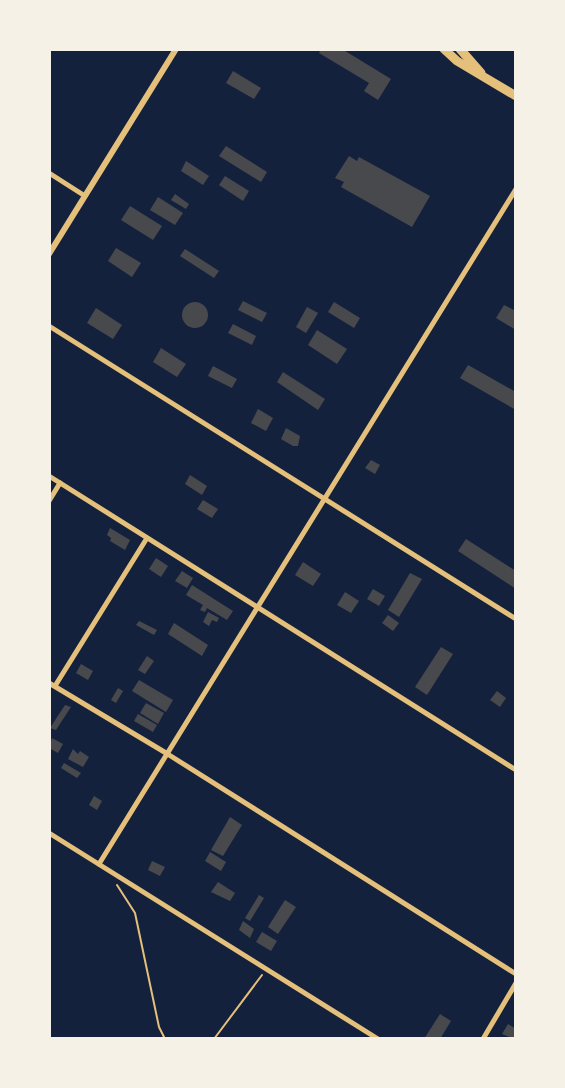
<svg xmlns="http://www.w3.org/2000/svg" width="565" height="1088" font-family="Commissioner,sans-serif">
	<rect width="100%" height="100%" fill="#14213d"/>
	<!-- building -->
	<g fill="#48494c">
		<polygon points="321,49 342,49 391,79 378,100 364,91 369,83 319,53"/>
		<polygon points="233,71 261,88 254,99 226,83"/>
		<polygon points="226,146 267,172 261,182 219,156"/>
		<polygon points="349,156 357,161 359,157 430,196 412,227 341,187 344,182 335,178"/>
		<polygon points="186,161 209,176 203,185 181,171"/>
		<polygon points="225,176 249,191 243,201 219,185"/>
		<polygon points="175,194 189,204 186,209 171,200"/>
		<polygon points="158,197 183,213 175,225 150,210"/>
		<polygon points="130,206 162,226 153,240 121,220"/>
		<polygon points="116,248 141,263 132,277 108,261"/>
		<polygon points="185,249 219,271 214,278 180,256"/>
		<polygon points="243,301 267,313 262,322 238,310"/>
		<circle cx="195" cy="315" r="13"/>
		<polygon points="334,302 360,318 354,328 328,312"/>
		<polygon points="504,305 516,311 516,330 496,318"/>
		<polygon points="307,307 318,313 306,333 296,327"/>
		<polygon points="96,308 122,325 113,339 87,323"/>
		<polygon points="233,324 256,336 252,345 228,333"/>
		<polygon points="317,330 347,349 337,364 308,345"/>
		<polygon points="161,348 186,364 177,377 153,362"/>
		<polygon points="468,365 516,392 516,410 460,378"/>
		<polygon points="213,366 237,379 232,388 208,376"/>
		<polygon points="283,372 325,399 318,410 277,382"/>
		<polygon points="258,409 273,418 266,431 251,423"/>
		<polygon points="286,428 300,436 298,446 293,446 281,439"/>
		<polygon points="371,460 380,465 375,474 365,468"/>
		<polygon points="190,475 207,486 202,495 185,484"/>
		<polygon points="203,500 218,509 212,518 197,509"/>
		<polygon points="110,528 130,540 125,550 110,541 111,538 107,535"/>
		<polygon points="466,539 516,571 516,589 458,551"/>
		<polygon points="156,558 168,566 161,577 149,569"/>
		<polygon points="303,562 321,574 313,586 295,575"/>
		<polygon points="182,571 193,578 187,588 175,581"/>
		<polygon points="410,573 422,579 399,617 388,610"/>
		<polygon points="192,585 233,611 227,620 207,608 205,612 200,610 203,605 186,595"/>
		<polygon points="373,589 385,596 379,606 367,599"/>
		<polygon points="345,592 359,601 351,613 337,605"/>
		<polygon points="208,612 219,618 217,622 212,620 209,626 203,622"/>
		<polygon points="388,615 399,623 393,631 382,623"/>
		<polygon points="139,621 157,630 154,635 136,625"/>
		<polygon points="174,623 208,645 202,656 168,634"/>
		<polygon points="441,647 453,654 427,695 415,687"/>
		<polygon points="147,656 154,661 145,674 138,670"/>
		<polygon points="81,664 93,671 88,680 76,673"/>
		<polygon points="139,680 173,700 166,712 132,691"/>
		<polygon points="118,688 123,691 116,703 111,700"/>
		<polygon points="497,691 506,698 500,707 490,700"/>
		<polygon points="146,703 164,713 158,724 140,713"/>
		<polygon points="65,705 71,707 56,730 50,728"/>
		<polygon points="138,714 157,725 153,732 134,721"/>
		<polygon points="52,738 63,744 58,753 49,748"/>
		<polygon points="73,749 78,754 80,751 89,757 83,767 68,759"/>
		<polygon points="64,763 81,773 77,778 61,768"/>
		<polygon points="94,796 102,801 97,810 89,805"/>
		<polygon points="230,817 242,825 223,856 211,850"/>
		<polygon points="210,852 226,862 221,871 205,861"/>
		<polygon points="152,861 165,867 160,876 148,870"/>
		<polygon points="218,882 235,893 230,901 211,892"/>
		<polygon points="259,895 264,898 250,921 245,918"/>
		<polygon points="285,900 296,907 278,934 268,927"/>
		<polygon points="243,921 254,929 250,938 239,930"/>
		<polygon points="262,932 277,941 271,951 256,942"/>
		<polygon points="440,1014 451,1021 440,1039 424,1039"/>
		<polygon points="508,1024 516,1029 514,1039 502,1034"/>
	</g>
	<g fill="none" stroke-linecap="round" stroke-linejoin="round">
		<!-- path -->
		<g stroke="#e5c07b" stroke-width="2">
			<polyline points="117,885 135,913 159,1027 165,1039"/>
			<polyline points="214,1039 262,975"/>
		</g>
		<!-- minor -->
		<g stroke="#e5c07b" stroke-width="5">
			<polyline points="49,173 85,196"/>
			<polyline points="49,326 516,619"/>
			<polyline points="49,476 516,770"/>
			<polyline points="49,501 60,483"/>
			<polyline points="49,683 166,753 516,974"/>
			<polyline points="55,686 147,538"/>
			<polyline points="49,833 378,1039"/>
			<polyline points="99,864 516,189"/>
			<polyline points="483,1039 516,983"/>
		</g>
		<!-- tertiary -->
		<polyline stroke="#e5c07b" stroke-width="6" points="49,254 176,49"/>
		<!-- trunk -->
		<g stroke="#e5c07b" stroke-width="9">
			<polyline points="444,49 457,61 516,96"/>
			<polyline points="460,49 481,73"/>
		</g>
	</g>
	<!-- border -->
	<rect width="565" height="1088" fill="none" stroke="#f6f1e7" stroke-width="102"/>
</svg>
